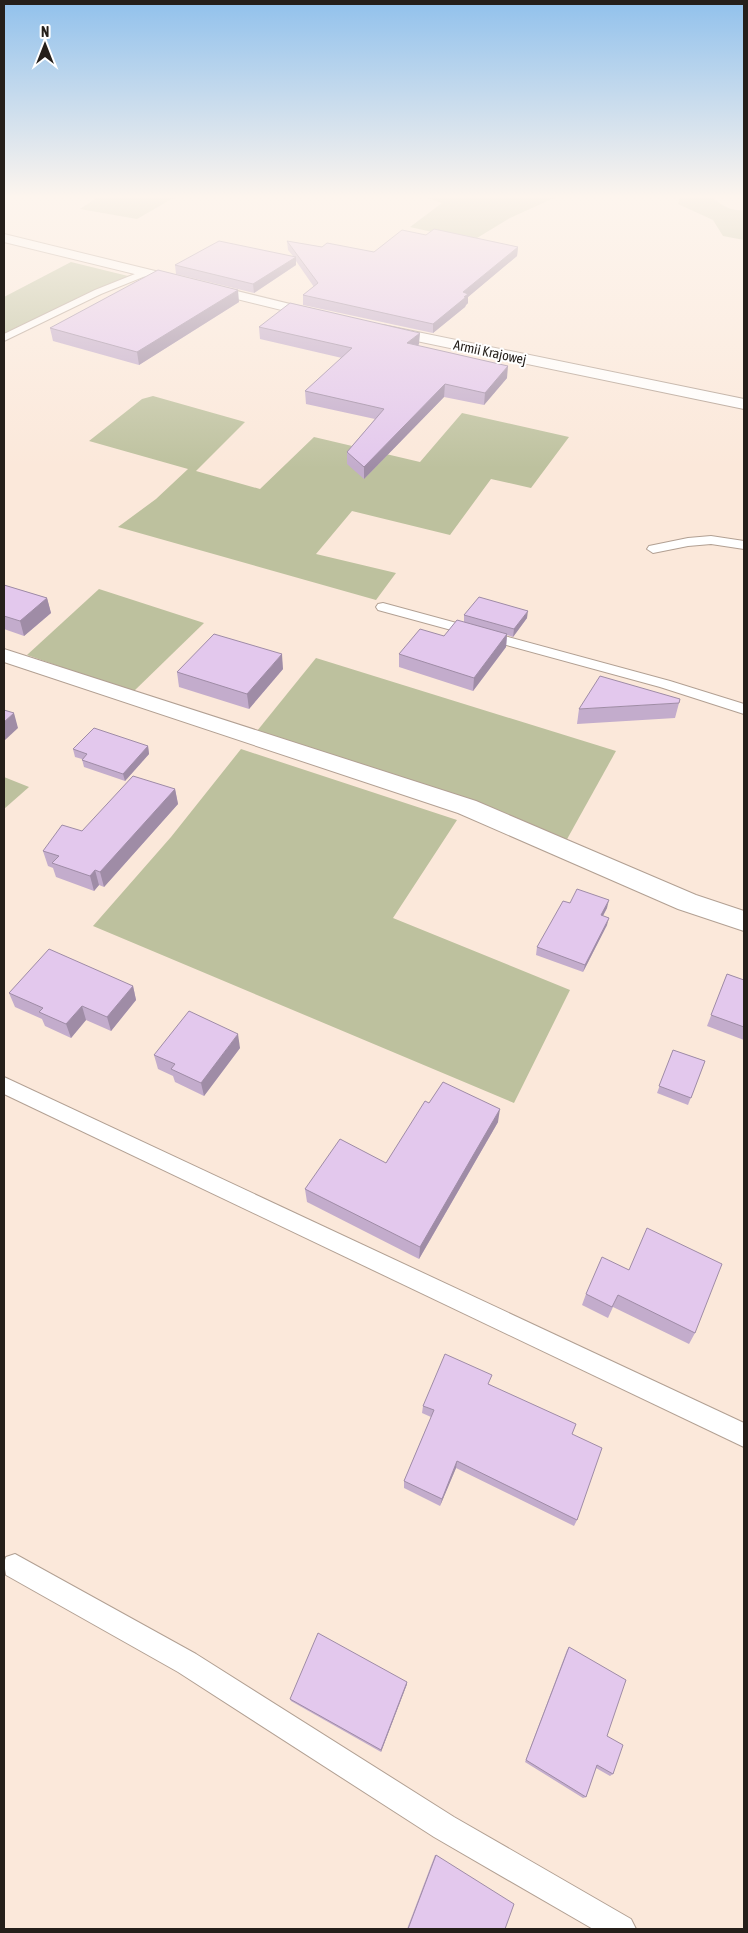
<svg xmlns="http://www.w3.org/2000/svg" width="748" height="1933" font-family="'Asap Condensed',sans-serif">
	<rect width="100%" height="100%" fill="#fbe8da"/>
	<!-- green -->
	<g fill="#bdc19e">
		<polygon points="98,197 175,197 137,219 80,209"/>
		<polygon points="425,197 556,197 510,218 472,241 410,227 442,203"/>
		<path d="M680,197H712C720,205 733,212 744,210V240L723,236L713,220L678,204Z"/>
		<polygon points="71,262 128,276 4,334 4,297"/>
		<polygon points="153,396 245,422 196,471 260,489 314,437 420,462 462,413 569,437 531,488 491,479 450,535 352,511 316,554 396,573 376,600 118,527 156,499 188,469 89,441 142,399"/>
		<polygon points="99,589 204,623 133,692 27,655"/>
		<polygon points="316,658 616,751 566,841 257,731"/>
		<polygon points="241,749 457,820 393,918 570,990 514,1103 93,926 171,837"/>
		<polygon points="4,777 29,787 4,809"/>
	</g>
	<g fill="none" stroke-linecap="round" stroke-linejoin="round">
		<defs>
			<g id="lane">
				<polygon points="145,270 150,273 148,275 101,294 4,341 4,334 95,290"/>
				<polygon points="711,536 744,541 744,549 711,544 688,546 653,553 647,549 649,546 688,538"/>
				<polygon points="383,603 670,681 744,704 744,714 660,687 378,610 376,607 378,604"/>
				<polygon points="4,1077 744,1423 744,1447 4,1094"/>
				<polygon points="15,1554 196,1654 454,1817 631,1919 636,1929 593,1929 434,1837 178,1672 6,1575 4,1563 6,1557"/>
			</g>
			<polygon id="street" points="4,649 476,801 696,895 744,911 744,931 678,909 458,813 4,662"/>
			<g id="secondary">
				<polygon points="4,234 327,313 329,316 327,319 322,320 4,242"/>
				<polygon points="383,325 744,399 744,409 378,333 375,330 378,327"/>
			</g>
		</defs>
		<!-- lane casing -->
		<use href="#lane" stroke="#b2a093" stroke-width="2"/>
		<!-- street casing -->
		<use href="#street" stroke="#b2a093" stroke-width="2"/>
		<!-- secondary casing -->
		<use href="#secondary" stroke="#b2a093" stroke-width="2"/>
		<!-- lane -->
		<use href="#lane" fill="#fff" fill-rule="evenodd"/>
		<!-- street -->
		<use href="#street" fill="#fff" fill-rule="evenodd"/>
		<!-- secondary -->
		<use href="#secondary" fill="#fff" fill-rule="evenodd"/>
	</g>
	<!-- wall -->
	<g fill="#c3accc">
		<polygon points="426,235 518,247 517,256 468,297 468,303 466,305 465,307 433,333 303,305 303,295 314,287 296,261 296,265 254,293 176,274 175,265 293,256 288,250 287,241 322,247 374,252"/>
		<polygon points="239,302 139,365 53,341 50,328"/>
		<polygon points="259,327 419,344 418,346 507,378 484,405 444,397 364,479 347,464 347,452 375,419 306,404 305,391 342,358 260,339"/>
		<polygon points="4,585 47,598 51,613 24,636 4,629"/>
		<polygon points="464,615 527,618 513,637 507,635 506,647 473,691 399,667 399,654 444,636 464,622"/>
		<polygon points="283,669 249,709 179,687 177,672"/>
		<polygon points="679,703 675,718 577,724 579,709"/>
		<polygon points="148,746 149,754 125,781 84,767 82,759 75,757 73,749"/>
		<polygon points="175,789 178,804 104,887 99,885 94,891 56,877 53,868 48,866 43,851 82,831"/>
		<polygon points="570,903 607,908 603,916 607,925 583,972 536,955 537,947"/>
		<polygon points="727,974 744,980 744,1040 707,1026"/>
		<polygon points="133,986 136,1000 111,1031 86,1020 71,1038 45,1026 42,1019 15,1007 9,993"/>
		<polygon points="240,1048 204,1096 175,1082 173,1076 158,1069 154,1055"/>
		<polygon points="673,1050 705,1061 688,1105 657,1093"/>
		<polygon points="429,1103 498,1122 419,1259 307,1202 305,1189 386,1163"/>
		<polygon points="629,1270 695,1333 689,1344 613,1307 608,1318 582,1305 586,1294"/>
		<polygon points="489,1384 572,1434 577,1520 574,1526 456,1468 440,1506 404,1488 404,1481 431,1417 422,1413 423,1406"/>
		<polygon points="569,1647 607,1736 613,1774 610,1776 596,1768 586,1797 583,1798 525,1762 567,1650"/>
		<polygon points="407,1684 381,1752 291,1701 290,1699"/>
		<polygon points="435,1855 436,1855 505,1929 407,1929"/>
	</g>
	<!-- shaded-wall -->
	<g fill="#9f8ca6">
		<polygon points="518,247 517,256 468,297 468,303 466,305 465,307 433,333 433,324 463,292"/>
		<polygon points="296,257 296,265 254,293 253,284"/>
		<polygon points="238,290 239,302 139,365 137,352"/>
		<polygon points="420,333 419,344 407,355 407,343"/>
		<polygon points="508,366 507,378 484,405 485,393"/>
		<polygon points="445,384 444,397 364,479 364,467"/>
		<polygon points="47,598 51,613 24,636 20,621"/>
		<polygon points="528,611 527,618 513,637 514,629"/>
		<polygon points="507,634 506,647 473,691 474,678"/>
		<polygon points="282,654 283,669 249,709 247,694"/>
		<polygon points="14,713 18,728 4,741 4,722"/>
		<polygon points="148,746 149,754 125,781 123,774"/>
		<polygon points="175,789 178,804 104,887 100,872"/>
		<polygon points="95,870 99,885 94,891 90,876"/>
		<polygon points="609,900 607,908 599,923 601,915"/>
		<polygon points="609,918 607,925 583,972 585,965"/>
		<polygon points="133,986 136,1000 111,1031 107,1017"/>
		<polygon points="82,1006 86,1020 71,1038 66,1024"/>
		<polygon points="238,1034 240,1048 204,1096 201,1083"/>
		<polygon points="500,1109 498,1122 419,1259 420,1247"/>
		<polygon points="457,1461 456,1468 440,1506 442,1499"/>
		<polygon points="407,1682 407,1684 381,1752 381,1750"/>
	</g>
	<!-- building -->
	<g fill="#e3c8ed" stroke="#9f8ca6">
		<polygon points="434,229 518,247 463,292 468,294 464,297 466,297 433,324 303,295 318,283 287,241 322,247 327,243 374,252 402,230 426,235"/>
		<polygon points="219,241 296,257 253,284 175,265"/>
		<polygon points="158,270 238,290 137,352 50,328"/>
		<polygon points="290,303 420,333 407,343 508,366 485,393 445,384 364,467 347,452 384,409 305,391 352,348 259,327"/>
		<polygon points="4,585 47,598 20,621 4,616"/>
		<polygon points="479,597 528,611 514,629 464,615"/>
		<polygon points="457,620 507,634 474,678 399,654 420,629 444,636"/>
		<polygon points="214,634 282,654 247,694 177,672"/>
		<polygon points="600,676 680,699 679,703 579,709"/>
		<polygon points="4,710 14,713 4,722"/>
		<polygon points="94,728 148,746 123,774 82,760 87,754 73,749"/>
		<polygon points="133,776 175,789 100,872 95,870 90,876 52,863 59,856 43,851 62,825 82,831"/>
		<polygon points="577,889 609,900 601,915 609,918 585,965 537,947 563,901 570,903"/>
		<polygon points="49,949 133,986 107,1017 82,1006 66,1024 39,1012 43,1008 9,993"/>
		<polygon points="727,974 744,980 744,1027 711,1015"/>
		<polygon points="189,1011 238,1034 201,1083 171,1069 175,1064 154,1055"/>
		<polygon points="673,1050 705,1061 691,1098 659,1086"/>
		<polygon points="443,1082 500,1109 420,1247 305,1189 340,1139 386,1163 425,1101 429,1103"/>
		<polygon points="647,1228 722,1264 695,1333 618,1295 612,1307 586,1294 602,1257 629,1270"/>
		<polygon points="445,1354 492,1375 488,1384 576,1424 572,1434 602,1448 577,1520 457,1461 442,1499 404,1481 434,1410 423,1406"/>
		<polygon points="318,1633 407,1682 381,1750 290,1699"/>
		<polygon points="569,1647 626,1680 607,1736 623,1745 613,1774 597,1765 586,1797 526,1760"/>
		<polygon points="436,1855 514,1904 505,1929 408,1929"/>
	</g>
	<!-- sky -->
	<linearGradient id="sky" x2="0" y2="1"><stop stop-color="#91c1ec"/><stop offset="0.42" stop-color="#fdf5ee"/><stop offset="1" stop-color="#fdf5ee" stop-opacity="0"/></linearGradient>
	<rect width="748" height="468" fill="url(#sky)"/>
	<g text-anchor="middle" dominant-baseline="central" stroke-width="4" stroke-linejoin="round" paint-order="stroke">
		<!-- far-street labels -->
		<g font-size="14" fill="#251f1a" stroke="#fff">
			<text transform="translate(490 352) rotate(12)">Armii Krajowej</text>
		</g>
	</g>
	<!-- border -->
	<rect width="748" height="1933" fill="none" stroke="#251f1a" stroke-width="10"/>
	<!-- north arrow -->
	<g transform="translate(45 45)" stroke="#ffffff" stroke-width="4" paint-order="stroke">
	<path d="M0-4L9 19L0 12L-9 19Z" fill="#251f1a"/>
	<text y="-8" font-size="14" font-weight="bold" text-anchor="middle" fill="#251f1a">N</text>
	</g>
</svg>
